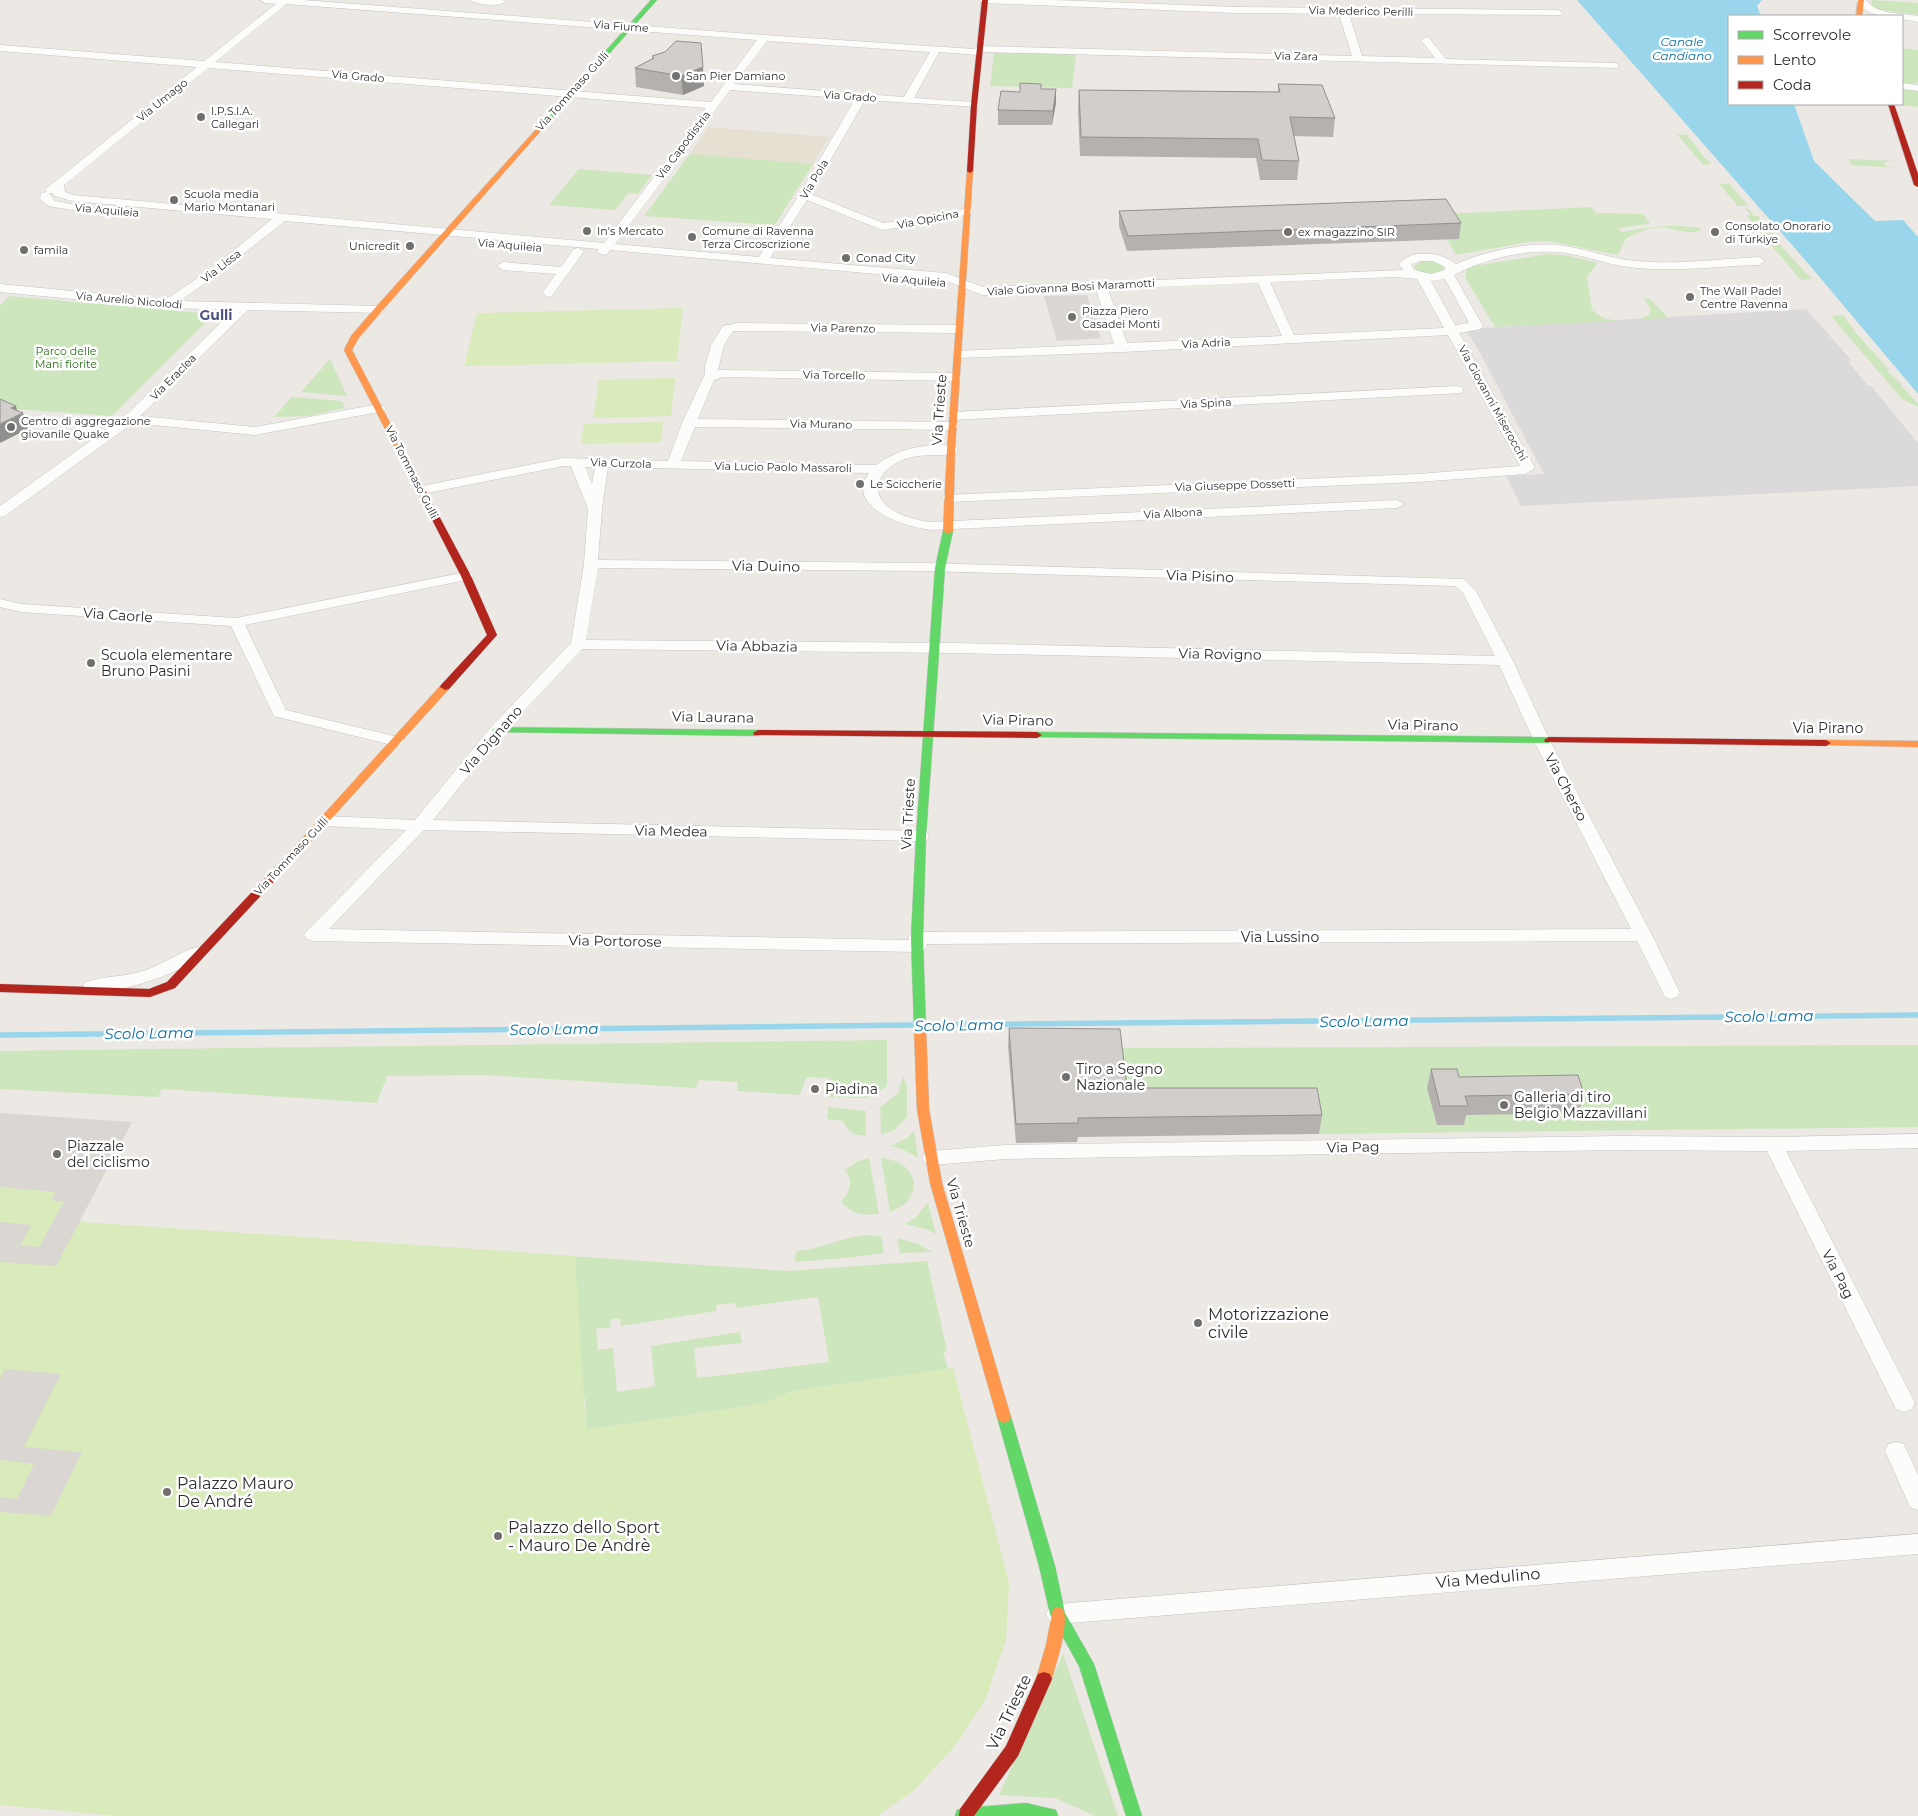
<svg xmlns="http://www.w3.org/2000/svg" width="1918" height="1816" font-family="Montserrat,sans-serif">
	<rect width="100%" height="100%" fill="#ece8e4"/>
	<!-- industrial -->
	<polygon fill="#dcd9db" points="1806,309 1852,361 1848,361 1868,386 1871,386 1918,443 1918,486 1521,506 1506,476 1544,474 1479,351 1465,329"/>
	<!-- education -->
	<polygon fill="#e6e0d3" points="709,127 830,137 802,180 678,170"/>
	<!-- green -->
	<g fill="#cee6be" fill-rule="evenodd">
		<polygon points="1872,0 1918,3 1918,15 1874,9 1871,8"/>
		<polygon points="1902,48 1918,50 1918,82 1913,84 1902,83"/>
		<polygon points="994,52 1076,53 1072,88 990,86"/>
		<polygon points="1902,88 1918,90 1918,107 1902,105"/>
		<polygon points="1677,134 1687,135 1704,157 1712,164 1703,165"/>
		<polygon points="690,154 813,164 775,225 644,216"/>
		<polygon points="1849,159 1897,161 1884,162 1885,166 1900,168 1851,165"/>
		<polygon points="579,169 652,175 638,194 629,193 615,210 549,205"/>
		<polygon points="1719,184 1729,184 1749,206 1738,206"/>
		<path d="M1591,207L1596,213L1643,214L1650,224L1618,228L1621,232C1648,227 1672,223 1700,228L1701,230C1689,237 1671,226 1657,227C1647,228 1636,234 1626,238L1618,255L1548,241L1529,242L1456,255L1447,239L1458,238L1444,214Z"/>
		<polygon points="1747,207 1754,216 1758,216 1775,236 1764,237 1746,215 1751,215 1745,208"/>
		<polygon points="1765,238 1777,238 1780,245 1812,279 1801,280"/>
		<polygon points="1547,254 1565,255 1598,263 1587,277 1592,310 1603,318 1618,321 1495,327 1466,279 1466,269 1474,266"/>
		<path d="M1422,261H1432L1443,266V270C1434,275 1419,275 1414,266Z"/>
		<polygon points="9,296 203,313 208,320 112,416 0,408 0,306"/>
		<polygon points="1646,298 1651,300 1668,318 1637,320 1649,315 1651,309 1644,299"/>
		<polygon points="1843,315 1857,334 1889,370 1888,372 1900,382 1902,387 1905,389 1918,404 1918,407 1902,399 1831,316"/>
		<polygon points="330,359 347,396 301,392"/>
		<polygon points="292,397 342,401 345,408 308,416 274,417"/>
		<polygon points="887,1040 887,1086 869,1098 828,1097 829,1078 806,1077 800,1095 737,1091 738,1082 699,1080 696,1088 485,1075 387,1076 377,1103 162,1089 158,1097 0,1089 0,1051"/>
		<polygon points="1918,1045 1918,1127 1319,1134 1315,1107 1125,1107 1119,1048"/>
		<polygon points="903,1076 907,1086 907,1117 893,1131 881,1134 880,1108 898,1093"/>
		<path d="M828,1107L866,1111V1136C854,1135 848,1133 843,1121L827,1119Z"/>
		<polygon points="914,1131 918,1158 902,1149 891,1146 907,1138"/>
		<path d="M869,1158L879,1214C862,1216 853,1214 841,1202C850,1191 854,1182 845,1170L858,1161Z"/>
		<path d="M881,1158C917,1160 928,1198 890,1212Z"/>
		<polygon points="928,1203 936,1234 926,1229 905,1224 915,1218"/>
		<path d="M106,1224L789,1271L927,1261L947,1351L943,1352L948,1369L793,1391L762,1404L586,1430L585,1398ZM818,1297L829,1362L697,1378L694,1348L742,1343L740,1332L651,1346L655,1386L617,1392L613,1348L598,1350L596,1329L611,1327L610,1320L620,1318L621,1326L716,1311L717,1305L735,1303L736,1308Z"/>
		<path d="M864,1235L881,1236L884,1253L846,1258L794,1262L797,1251C820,1249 841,1238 864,1235Z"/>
		<polygon points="897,1238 918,1244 932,1252 900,1253"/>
		<polygon points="1063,1654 1118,1816 1095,1816 1055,1798 999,1795"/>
	</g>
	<!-- pitch -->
	<g fill="#d9eabb">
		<polygon points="683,308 677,361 464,366 477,313"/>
		<polygon points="675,378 671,416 593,418 599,380"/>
		<polygon points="663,422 661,442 581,444 584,424"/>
		<polygon points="0,1187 55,1192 51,1200 64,1201 54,1220 575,1256 586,1430 762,1404 793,1391 953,1368 1009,1583 1006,1640 985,1700 953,1748 913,1791 877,1816 117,1816 0,1805"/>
	</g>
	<!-- plaza -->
	<g fill="#dad6d2">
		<polygon points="1087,295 1101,338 1057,341 1044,296"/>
		<polygon points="0,1113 132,1122 56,1266 0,1262 0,1222 32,1225 20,1245 39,1247 64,1202 51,1200 55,1192 0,1187"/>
		<polygon points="5,1369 61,1374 24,1447 82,1452 51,1516 0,1512 0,1497 17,1499 34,1464 0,1460 0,1379"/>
	</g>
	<!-- water -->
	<polygon fill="#99d6ec" points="1577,0 1762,0 1757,6 1761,16 1729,16 1729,104 1794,104 1814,161 1875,221 1903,220 1918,237 1918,394 1806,261"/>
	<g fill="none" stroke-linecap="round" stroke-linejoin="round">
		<!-- stream -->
		<g stroke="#99d6ec" stroke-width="5.5">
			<polyline points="927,1025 1918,1015"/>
			<polyline points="0,1035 913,1025"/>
		</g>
		<defs>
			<g id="street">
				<path d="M260,0H302L764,35L974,49L979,46L1352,56L1339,14L1236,13L983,3L978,0H1054L1236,7L1558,10L1563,13L1561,15L1349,14L1362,56L1435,58L1421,40L1426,37L1429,38L1446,59L1614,63L1618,64V68L983,52L978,55L939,52L914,98L974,102L979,105L978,107L865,100L811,194L883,223L939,216L967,208L971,209L973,211L971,213L940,222L882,230L807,200L770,258L946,273L983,287L1403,270L1399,264C1412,248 1442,252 1456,264C1489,250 1530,241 1565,246C1589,250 1612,259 1636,261C1677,265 1718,259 1759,257L1765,261L1759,265C1718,266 1677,272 1637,268C1612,266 1590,257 1566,253C1529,248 1486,258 1454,275L1483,326L1481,329L1459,333L1535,468L1525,474L1418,482L949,502L942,498L944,495L1418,474L1520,466L1448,335L1122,352L959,358L955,357L953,354L955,351L1114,344L1096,290L982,295L944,280L610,250L607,254L603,255L597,252L599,249L285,221L222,271L180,301L378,306L384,310L382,313L248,310L140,416L255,427L379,404L386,408L384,411L255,435L133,423L5,516L0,517V506L125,416L234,310L167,308L0,292V284L165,300L214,267L272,219L72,201L55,196L53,193H49L55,201L76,205L78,207L72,210L48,206L40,199L41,193L47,192L45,190L47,188L197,67L0,51V45L204,61L276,4L265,3ZM286,4L757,40L711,102L215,62ZM767,41L930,52L904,97L734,84ZM208,68L706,108L604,243L73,195L65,192L64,185ZM730,90L855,99L799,195L759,257L615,244ZM1420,261H1433L1445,267V270L1431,274L1414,270L1411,264ZM1395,277L1417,279L1444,328L1294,335L1270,282ZM1445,279L1469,323L1455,325L1431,281ZM1258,283L1282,336L1127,343L1108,289Z"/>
				<path d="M470,0H503L505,2C498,7 477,5 470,0Z"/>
				<path d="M1856,0H1866C1877,15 1901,13 1918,16V22L1902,19V16C1883,16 1867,17 1856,0Z"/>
				<polygon points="1902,83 1918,85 1918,91 1902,89"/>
				<polygon points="578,248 584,251 552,296 548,297 542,293 556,274 503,270 497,266 503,262 561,267 574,249"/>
				<path d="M738,323L959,325L965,329L959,333L733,331L724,345L718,370L956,373L962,377L956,381L723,377L714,380L698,419L953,422L960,426L953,430L695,427L681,461L876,465C897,449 930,441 956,447L958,450L956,453C934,458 920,451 896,463C888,468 881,474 879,483C872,509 912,520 931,522L1397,500L1404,504L1397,508L931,530C906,527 844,508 869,473L608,467L602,509L598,560L926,563L1464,579L1476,591L1513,661L1550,741L1652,935L1680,993L1677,997L1671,999L1665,997L1637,941L926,944L927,946L924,950L918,952L313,941L307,939L304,935L307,931L406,830L325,826L319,825L317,821L319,817L325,816L415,820L491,727L571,643L584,564L588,509L571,466H563L422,494L417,493L415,490L417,487L563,458L668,461L682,423L705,374V366L711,345L723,326ZM585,467H595L592,484ZM598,568L926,571L1455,586L1463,593L1495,656L955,643L586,640ZM582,649L955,653L1499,665L1534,741L1631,929L917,932L911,934L908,938L909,940L329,929L424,830L921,841L927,840L929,836L927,832L921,831L433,820L503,733Z"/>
				<polygon points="1457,386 1462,387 1463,390 1462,393 954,420 947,416 954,412"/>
				<polygon points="466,572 471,573 473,576 471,579 245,625 286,710 402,738 404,741 402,744 396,746 274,716 231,626 21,612 0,607 0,599 21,604 236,618"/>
				<path d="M197,947L203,949L206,953L203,957C178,972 115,998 86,990L83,986L86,982C104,976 124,977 143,971C162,965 179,952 197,947Z"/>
				<polygon points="1918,1134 1918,1148 1786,1151 1915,1403 1912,1409 1904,1412 1896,1409 1767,1151 1620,1150 1062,1158 1005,1159 932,1165 925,1163 922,1158 925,1153 932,1151 1005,1145 1620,1136 1773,1137"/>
				<polygon points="1896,1442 1904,1444 1918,1475 1918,1510 1910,1507 1885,1451 1888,1444"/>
				<polygon points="1918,1534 1918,1554 1058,1624 1050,1621 1046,1614 1050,1607 1058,1604"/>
			</g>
			<g id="fast">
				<polygon points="651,0 657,0 544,127 540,127 540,125"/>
				<polygon points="948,528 953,531 945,568 926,836 923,938 926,1029 920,1033 914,1029 911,938 916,836 935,568 943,531"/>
				<polygon points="497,727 758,730 763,733 758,736 493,732 492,730"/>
				<polygon points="1037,732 1549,737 1554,740 1549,743 1033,737 1032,735 1033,733"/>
				<polygon points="1004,1411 1009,1413 1011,1417 1055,1566 1065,1613 1094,1664 1142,1816 1126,1816 1079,1666 1050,1614 1039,1566 997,1417 999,1413"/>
				<polygon points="1026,1803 1056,1810 1058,1816 955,1816 957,1810 963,1808"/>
			</g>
			<g id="slow">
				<polygon points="1858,0 1864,0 1862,16 1856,16"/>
				<polygon points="540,125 545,126 381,312 358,339 352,350 414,469 413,471 407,471 344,350 351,336 375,308"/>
				<polygon points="970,169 973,171 955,450 953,531 948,534 943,531 947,450 967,171"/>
				<polygon points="445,684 450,687 449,689 292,862 284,862 283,860 284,858 441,685"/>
				<polygon points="1826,740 1918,741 1918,747 1822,745 1821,743"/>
				<polygon points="920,1025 926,1029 929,1109 942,1183 1011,1417 1009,1421 1004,1423 999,1421 997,1417 930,1183 917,1109 914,1029"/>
				<path d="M1058,1607L1063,1609C1070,1623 1056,1663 1052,1679L1050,1684L1044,1686L1038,1684L1036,1679L1046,1645L1053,1609Z"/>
			</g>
			<g id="jam">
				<polygon points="982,0 988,0 977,105 973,171 970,173 967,171 971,105"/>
				<polygon points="1888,104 1894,104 1918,174 1918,187 1914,185"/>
				<polygon points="410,466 414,469 471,576 497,635 449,689 445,690 440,687 441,685 487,635 461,576 406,469"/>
				<polygon points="758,730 1037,732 1042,735 1037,738 754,735 753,733"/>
				<polygon points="1549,737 1826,740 1831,743 1826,746 1545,742 1544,740"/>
				<polygon points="288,857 293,860 292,862 175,988 150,997 0,992 0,984 149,989 167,982 284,858"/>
				<polygon points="1044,1672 1050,1674 1052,1679 1018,1756 974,1816 959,1816 960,1809 1006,1746 1038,1674"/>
			</g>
		</defs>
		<!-- street casing -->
		<use href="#street" stroke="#c5c4c5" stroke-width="1"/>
		<!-- fast casing -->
		<use href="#fast" stroke="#c5c4c5" stroke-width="1"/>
		<!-- slow casing -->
		<use href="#slow" stroke="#c5c4c5" stroke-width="1"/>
		<!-- jam casing -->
		<use href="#jam" stroke="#c5c4c5" stroke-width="1"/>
		<!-- street -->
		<use href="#street" fill="#fcfcfb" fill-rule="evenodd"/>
		<!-- fast -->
		<use href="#fast" fill="#63d668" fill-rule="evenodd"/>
		<!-- slow -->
		<use href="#slow" fill="#ff974d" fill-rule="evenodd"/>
		<!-- jam -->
		<use href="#jam" fill="#b3261e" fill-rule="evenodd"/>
	</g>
	<!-- wall -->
	<g fill="#b4b1af">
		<polygon points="652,56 704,86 683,95 636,87 635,68 652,59"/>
		<polygon points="1278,84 1335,118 1333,137 1294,136 1299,161 1297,180 1260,180 1256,158 1080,156 1078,109 1079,90 1278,92"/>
		<polygon points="1041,89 1056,89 1056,103 1052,125 998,125 998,110 1020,92"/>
		<polygon points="1119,211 1461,223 1459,239 1127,251 1119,226"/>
		<polygon points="1009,1028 1127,1088 1322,1115 1319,1134 1078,1137 1077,1142 1016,1143 1008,1046"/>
		<polygon points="1431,1069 1459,1077 1584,1094 1579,1113 1466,1115 1464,1125 1437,1125 1427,1088"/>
	</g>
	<!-- shaded-wall -->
	<g fill="#92908e">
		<polygon points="703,67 704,86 683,95 681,76"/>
		<polygon points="1056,89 1056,103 1052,125 1053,111"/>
		<polygon points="16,406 18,415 23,413 28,429 0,443 0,424 11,408"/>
	</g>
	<!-- building -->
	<g fill="#d1cecb" stroke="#92908e">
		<polygon points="676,41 701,43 703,67 681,76 635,68 654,58 652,56 665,52"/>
		<polygon points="1020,83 1041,84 1041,89 1056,89 1053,111 998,110 1001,91 1020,92"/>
		<polygon points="1278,84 1322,85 1335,118 1290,117 1299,161 1262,160 1258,139 1081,137 1079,90 1280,92"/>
		<polygon points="1446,199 1461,223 1128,236 1119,211"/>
		<polygon points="0,399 16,406 11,408 23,413 0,424"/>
		<polygon points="1009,1028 1120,1029 1127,1088 1317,1088 1322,1115 1078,1118 1078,1123 1016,1124"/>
		<polygon points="1431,1069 1457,1069 1459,1077 1578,1075 1584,1094 1465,1096 1468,1106 1440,1106"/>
	</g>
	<!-- markers -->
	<g fill="#706f6e" stroke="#fff" stroke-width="2">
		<circle cx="676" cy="76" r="5"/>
		<circle cx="201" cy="117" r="5"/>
		<circle cx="174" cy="200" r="5"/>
		<circle cx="587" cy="231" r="5"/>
		<circle cx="1288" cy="232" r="5"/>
		<circle cx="1715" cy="232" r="5"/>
		<circle cx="692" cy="237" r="5"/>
		<circle cx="410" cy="246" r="5"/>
		<circle cx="24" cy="250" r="5"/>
		<circle cx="846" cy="258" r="5"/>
		<circle cx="1690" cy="297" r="5"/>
		<circle cx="1072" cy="317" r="5"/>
		<circle cx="11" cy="427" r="5"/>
		<circle cx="860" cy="484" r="5"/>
		<circle cx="91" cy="663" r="5"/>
		<circle cx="1066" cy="1077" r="5"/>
		<circle cx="815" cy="1089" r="5"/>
		<circle cx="1504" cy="1105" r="5"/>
		<circle cx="57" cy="1154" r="5"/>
		<circle cx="1198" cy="1323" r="5"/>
		<circle cx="167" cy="1492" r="5"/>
		<circle cx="498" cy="1536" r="5"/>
	</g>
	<g text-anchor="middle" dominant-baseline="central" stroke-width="5" stroke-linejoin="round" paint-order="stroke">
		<!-- far-street labels -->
		<g font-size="11" fill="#2e2e2e" stroke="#fff">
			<text transform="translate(1361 11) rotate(1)">Via Mederico Perilli</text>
			<text transform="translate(621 26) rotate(4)">Via Fiume</text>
			<text transform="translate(1296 56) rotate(1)">Via Zara</text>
			<text transform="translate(358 76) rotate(5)">Via Grado</text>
			<text transform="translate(572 91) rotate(-48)">Via Tommaso Gulli</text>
			<text transform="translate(850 96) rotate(4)">Via Grado</text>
			<text transform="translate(162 100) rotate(-39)">Via Umago</text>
			<text transform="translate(683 145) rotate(-53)">Via Capodistria</text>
			<text transform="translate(814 179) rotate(-59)">Via Pola</text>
			<text transform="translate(107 210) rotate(5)">Via Aquileia</text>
			<text transform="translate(928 219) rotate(-11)">Via Opicina</text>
			<text transform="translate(510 245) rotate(5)">Via Aquileia</text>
			<text transform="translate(221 266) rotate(-37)">Via Lissa</text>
			<text transform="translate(914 280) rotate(5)">Via Aquileia</text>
			<text transform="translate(1071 287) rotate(-3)">Viale Giovanna Bosi Maramotti</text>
			<text transform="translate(129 300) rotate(5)">Via Aurelio Nicolodi</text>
			<text transform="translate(843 328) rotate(1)">Via Parenzo</text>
			<text transform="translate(1206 343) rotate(-3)">Via Adria</text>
			<text transform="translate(834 375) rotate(1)">Via Torcello</text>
			<text transform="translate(173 377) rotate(-45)">Via Eraclea</text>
			<text transform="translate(1206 403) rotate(-3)">Via Spina</text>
			<text transform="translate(1493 403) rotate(61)">Via Giovanni Miserocchi</text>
			<text transform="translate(821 424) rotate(1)">Via Murano</text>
			<text transform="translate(621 463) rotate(2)">Via Curzola</text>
			<text transform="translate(783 467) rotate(1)">Via Lucio Paolo Massaroli</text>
			<text transform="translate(412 472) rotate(63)">Via Tommaso Gulli</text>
			<text transform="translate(1235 485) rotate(-2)">Via Giuseppe Dossetti</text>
			<text transform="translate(1173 513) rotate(-3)">Via Albona</text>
			<text transform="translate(291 856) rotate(-47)">Via Tommaso Gulli</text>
		</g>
		<!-- far-poi labels -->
		<g font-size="11" fill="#2e2e2e" stroke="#fff" text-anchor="start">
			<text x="686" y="76">San Pier Damiano</text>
			<text x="211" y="111">I.P.S.I.A.<tspan x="211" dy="13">Callegari</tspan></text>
			<text x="184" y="194">Scuola media<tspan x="184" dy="13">Mario Montanari</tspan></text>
			<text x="1725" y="226">Consolato Onorario<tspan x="1725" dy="13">di Türkiye</tspan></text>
			<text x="597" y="231">In's Mercato</text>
			<text x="702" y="231">Comune di Ravenna<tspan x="702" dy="13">Terza Circoscrizione</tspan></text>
			<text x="1298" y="232">ex magazzino SIR</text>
			<text x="400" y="246" text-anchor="end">Unicredit</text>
			<text x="34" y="250">famila</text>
			<text x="856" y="258">Conad City</text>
			<text x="1700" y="291">The Wall Padel<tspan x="1700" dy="13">Centre Ravenna</tspan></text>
			<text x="1082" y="311">Piazza Piero<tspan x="1082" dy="13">Casadei Monti</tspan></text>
			<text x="21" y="421">Centro di aggregazione<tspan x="21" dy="13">giovanile Quake</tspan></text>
			<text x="870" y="484">Le Sciccherie</text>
		</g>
		<!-- far-park labels -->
		<g font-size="11" fill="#2c6e1b" stroke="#fff">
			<text x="66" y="351">Parco delle<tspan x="66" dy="13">Mani fiorite</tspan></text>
		</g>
		<!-- far-water labels -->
		<g font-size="12" font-style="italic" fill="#0d6fa3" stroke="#fff">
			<text x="1682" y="41">Canale<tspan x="1682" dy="14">Candiano</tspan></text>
		</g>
		<!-- far-quarter labels -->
		<g font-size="14" font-weight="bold" fill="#4d5680" stroke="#fff">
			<text x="216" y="315">Gulli</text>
		</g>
		<!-- street labels -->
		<g font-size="14" fill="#2e2e2e" stroke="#fff">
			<text transform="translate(939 410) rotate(-86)">Via Trieste</text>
			<text transform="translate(766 566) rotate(1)">Via Duino</text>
			<text transform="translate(1200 576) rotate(2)">Via Pisino</text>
			<text transform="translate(118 615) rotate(4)">Via Caorle</text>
			<text transform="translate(757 646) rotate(1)">Via Abbazia</text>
			<text transform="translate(1220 654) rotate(1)">Via Rovigno</text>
			<text transform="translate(713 717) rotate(1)">Via Laurana</text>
			<text transform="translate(1018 720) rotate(1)">Via Pirano</text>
			<text transform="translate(1423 725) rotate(1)">Via Pirano</text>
			<text x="1828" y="728">Via Pirano</text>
			<text transform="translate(491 740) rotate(-49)">Via Dignano</text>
			<text transform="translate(1566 787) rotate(62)">Via Cherso</text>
			<text transform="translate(908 814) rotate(-87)">Via Trieste</text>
			<text transform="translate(671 831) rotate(1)">Via Medea</text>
			<text x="1280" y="937">Via Lussino</text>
			<text transform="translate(615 941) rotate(1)">Via Portorose</text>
			<text transform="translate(1353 1147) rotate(-1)">Via Pag</text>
			<text transform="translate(961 1213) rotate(74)">Via Trieste</text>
			<text transform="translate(1838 1274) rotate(63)">Via Pag</text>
		</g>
		<!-- poi labels -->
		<g font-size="14" fill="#2e2e2e" stroke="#fff" text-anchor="start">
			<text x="101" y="655">Scuola elementare<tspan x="101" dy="16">Bruno Pasini</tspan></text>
			<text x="1076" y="1069">Tiro a Segno<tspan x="1076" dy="16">Nazionale</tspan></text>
			<text x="825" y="1089">Piadina</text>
			<text x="1514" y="1097">Galleria di tiro<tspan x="1514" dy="16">Belgio Mazzavillani</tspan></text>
			<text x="67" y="1146">Piazzale<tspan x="67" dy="16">del ciclismo</tspan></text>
		</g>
		<!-- water labels -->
		<g font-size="15" font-style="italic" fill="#0d6fa3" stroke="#fff">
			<text transform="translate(1769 1016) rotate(-1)">Scolo Lama</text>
			<text transform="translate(1364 1021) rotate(-1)">Scolo Lama</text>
			<text transform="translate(959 1025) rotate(-1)">Scolo Lama</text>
			<text transform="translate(554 1029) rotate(-1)">Scolo Lama</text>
			<text transform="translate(149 1033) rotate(-1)">Scolo Lama</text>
		</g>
		<!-- near-poi labels -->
		<g font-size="16" fill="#2e2e2e" stroke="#fff" text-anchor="start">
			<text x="1208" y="1314">Motorizzazione<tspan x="1208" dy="18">civile</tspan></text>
			<text x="177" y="1483">Palazzo Mauro<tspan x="177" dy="18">De André</tspan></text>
			<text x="508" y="1527">Palazzo dello Sport<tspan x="508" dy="18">- Mauro De Andrè</tspan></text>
		</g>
		<!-- near-street labels -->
		<g font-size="16" fill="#2e2e2e" stroke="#fff">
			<text transform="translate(1488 1578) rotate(-5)">Via Medulino</text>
			<text transform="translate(1009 1712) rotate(-64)">Via Trieste</text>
		</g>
	</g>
	<!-- legend -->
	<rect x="1728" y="15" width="175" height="90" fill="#ffffff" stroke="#ababab"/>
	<rect x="1738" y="31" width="25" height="8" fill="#63d668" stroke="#ababab"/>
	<text x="1773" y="40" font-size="15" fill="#2e2e2e">Scorrevole</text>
	<rect x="1738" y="56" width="25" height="8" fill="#ff974d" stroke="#ababab"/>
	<text x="1773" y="65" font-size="15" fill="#2e2e2e">Lento</text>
	<rect x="1738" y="81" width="25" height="8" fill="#b3261e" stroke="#ababab"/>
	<text x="1773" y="90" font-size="15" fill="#2e2e2e">Coda</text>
</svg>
